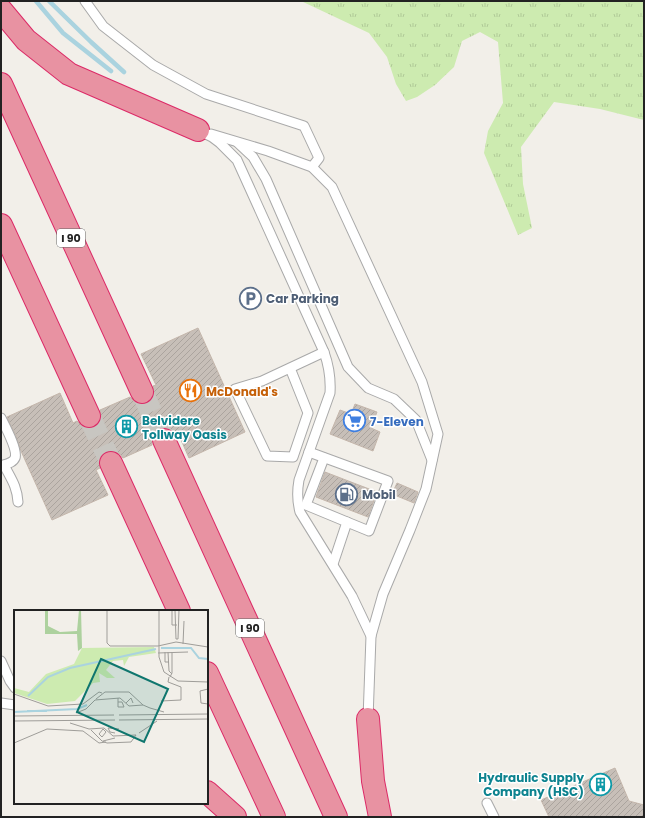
<svg xmlns="http://www.w3.org/2000/svg" width="645" height="818" font-family="Poppins,sans-serif">
	<defs>
		<pattern id="grass-tufts" width="24" height="20" patternUnits="userSpaceOnUse"><rect width="24" height="20" fill="#cdebb0"/><path d="M3 7l-1-3M5 7V3M7 7l1-3M15 17l-1-3M17 17v-4M19 17l1-3" fill="none" stroke="#b0c997"/></pattern>
		<pattern id="building-hatch" width="6" height="6" patternUnits="userSpaceOnUse"><rect width="6" height="6" fill="#c7bfb8"/><path d="M-1 1l2-2M0 6l6-6M5 7l2-2" fill="none" stroke="#aba49e"/></pattern>
	</defs>
	<rect width="100%" height="100%" fill="#f2efe9"/>
	<!-- grass -->
	<polygon fill="url(#grass-tufts)" points="301,1 644,1 644,120 600,109 554,102 521,147 523,184 532,228 518,235 484,153 488,131 503,103 498,42 480,32 462,41 454,67 435,85 417,97 406,101 396,84 387,57 369,33"/>
	<g fill="none" stroke-linecap="round" stroke-linejoin="round">
		<!-- stream -->
		<g stroke="#aad3df" stroke-width="4.5">
			<polyline points="36,1 63,33 111,71"/>
			<polyline points="49,1 91,42 124,72"/>
		</g>
	</g>
	<!-- building -->
	<g fill="url(#building-hatch)" stroke="#c4b6ab">
		<polygon points="198,328 245,432 189,458 178,433 175,434 171,430 165,428 159,429 154,432 152,438 152,445 123,458 119,453 113,451 105,452 101,456 99,461 100,468 96,470 108,495 52,520 21,451 16,436 7,417 60,393 73,423 77,421 82,426 88,428 95,427 99,423 101,417 100,410 130,397 135,402 141,404 148,403 152,399 154,393 153,386 156,385 141,354"/>
		<polygon points="355,404 377,412 371,428 380,432 373,451 330,434 340,410 351,414"/>
		<polygon points="325,472 377,492 368,517 316,497"/>
		<polygon points="397,483 418,492 414,503 392,494"/>
		<polygon points="615,768 629,801 644,805 644,817 549,817 541,800"/>
	</g>
	<g fill="none" stroke-linecap="round" stroke-linejoin="round">
		<!-- motorway-tunnel -->
		<g stroke="#c8c6c1" stroke-width="22" stroke-dasharray="22 11" stroke-linecap="butt">
			<polyline points="142,392 164,440"/>
			<polyline points="89,416 111,463"/>
		</g>
		<defs>
			<g id="service">
				<polyline points="85,1 103,26 153,65 206,94 304,126 319,158 312,167"/>
				<path d="M198,130L212,137L220,143L237,160L324,352C329,366 331,377 330,393L299,480C297,491 297,501 300,512L352,596L371,636L368,719"/>
				<polyline points="211,134 268,151 312,167 332,187 422,382 438,434 426,489 410,530 383,594 371,636"/>
				<polyline points="238,143 253,157 266,179 348,367 368,388 394,399 416,420 432,460"/>
				<polyline points="290,368 308,413 293,457 267,456 235,389 262,381 324,352"/>
				<path d="M1,418C5,426 18,450 15,458C13,463 6,464 1,466"/>
				<polyline points="309,452 388,481 369,531 347,522"/>
				<polyline points="324,458 306,505 347,522 333,564"/>
				<path d="M4,465C11,479 17,486 18,502"/>
				<polyline points="1,661 10,681 15,688"/>
				<polyline points="1,703 15,705"/>
				<polyline points="487,803 494,817"/>
			</g>
			<g id="motorway">
				<polyline points="1,10 26,40 69,74 198,130"/>
				<polyline points="1,84 142,392"/>
				<polyline points="1,225 89,416"/>
				<polyline points="164,440 336,817"/>
				<polyline points="111,463 179,611"/>
				<polyline points="207,673 274,817"/>
				<polyline points="368,719 373,781 380,817"/>
				<polyline points="207,792 235,817"/>
			</g>
		</defs>
		<!-- service casing -->
		<use href="#service" stroke="#a9a9a9" stroke-width="11"/>
		<!-- motorway casing -->
		<use href="#motorway" stroke="#dc2a67" stroke-width="24"/>
		<!-- service -->
		<use href="#service" stroke="#fff" stroke-width="9"/>
		<!-- motorway -->
		<use href="#motorway" stroke="#e892a2" stroke-width="22"/>
	</g>
	<!-- icons -->
	<defs>
		<symbol id="parking-ring" viewBox="-11 -11 22 22"><circle r="9.5" fill="#fff" stroke="#5c6f8a" stroke-width="1.5"/><path d="M-3.5-5.5H1a3.5 3.5 0 0 1 0 7H-1V5.5H-3.5ZM-1-3.4V-.6H.8a1.4 1.4 0 0 0 0-2.8Z" fill="#5c6f8a"/></symbol>
		<symbol id="restaurant-ring" viewBox="-11 -11 22 22"><circle r="9.5" fill="#fff" stroke="#e8710a" stroke-width="1.5"/><path d="M-5-6h1v4h1v-4h1v4h1v-4h1v5L-1.5 .5V6h-2V.5L-5-1ZM5-6V6H3V1.5H1.5Q1.5-4 5-6Z" fill="#e8710a"/></symbol>
		<symbol id="supermarket-ring" viewBox="-11 -11 22 22"><circle r="9.5" fill="#fff" stroke="#3f7fe0" stroke-width="1.5"/><path d="M-6-5.5h2.5l.6 2H6L4.5 2H-2.5L-4.4-4H-6ZM-1.5 3.2a1.3 1.3 0 1 0 .1 0ZM3 3.2a1.3 1.3 0 1 0 .1 0Z" fill="#3f7fe0"/></symbol>
		<symbol id="building-ring" viewBox="-11 -11 22 22"><circle r="9.5" fill="#fff" stroke="#0f9aa8" stroke-width="1.5"/><path d="M-4-6H4V6H1V3H-1V6H-4ZM-2.5-4.3h1.7v1.8h-1.7ZM.8-4.3h1.7v1.8H.8ZM-2.5-1h1.7V.8h-1.7ZM.8-1h1.7V.8H.8Z" fill="#0f9aa8"/></symbol>
		<symbol id="fuel-ring" viewBox="-11 -11 22 22"><circle r="9.5" fill="#fff" stroke="#5c6f8a" stroke-width="1.5"/><path d="M-5.5-6h7V0h2V4h1.3V-2.5L3-4.5l.8-.8L6-3V5H2.5V1h-1V6h-7ZM-4.2-4.7v3.2H.2V-4.7Z" fill="#5c6f8a"/></symbol>
	</defs>
	<g fill-rule="evenodd">
		<use href="#parking-ring" x="238" y="286" width="25" height="25"/>
		<use href="#restaurant-ring" x="178" y="378" width="25" height="25"/>
		<use href="#supermarket-ring" x="342" y="408" width="25" height="25"/>
		<use href="#building-ring" x="114" y="414" width="25" height="25"/>
		<use href="#fuel-ring" x="334" y="482" width="25" height="25"/>
		<use href="#building-ring" x="588" y="772" width="25" height="25"/>
	</g>
	<g text-anchor="middle" dominant-baseline="central" stroke-width="3" stroke-linejoin="round" paint-order="stroke">
		<!-- shield labels -->
		<g fill="#fff" stroke="#646464" stroke-width="1">
			<rect x="57" y="229" width="28" height="18" rx="3"/>
			<rect x="236" y="619" width="28" height="18" rx="3"/>
		</g>
		<g font-size="11" font-weight="bold" fill="#222">
			<text x="71" y="238">I 90</text>
			<text x="250" y="628">I 90</text>
		</g>
		<!-- service labels -->
		<g font-size="12" font-weight="bold" fill="#4e5e75" stroke="#fff" text-anchor="start">
			<text x="266" y="298">Car Parking</text>
			<text x="362" y="494">Mobil</text>
		</g>
		<!-- food labels -->
		<g font-size="12" font-weight="bold" fill="#c56008" stroke="#fff" text-anchor="start">
			<text x="206" y="391">McDonald's</text>
		</g>
		<!-- culture labels -->
		<g font-size="12" font-weight="bold" fill="#0d838f" stroke="#fff" text-anchor="start">
			<text x="142" y="420">Belvidere<tspan x="142" dy="14">Tollway Oasis</tspan></text>
			<text x="584" y="777" text-anchor="end">Hydraulic Supply<tspan x="584" dy="14">Company (HSC)</tspan></text>
		</g>
		<!-- shop labels -->
		<g font-size="12" font-weight="bold" fill="#366cbe" stroke="#fff" text-anchor="start">
			<text x="370" y="421">7-Eleven</text>
		</g>
	</g>
	<!-- overview -->
	<g transform="translate(14 610)">
		<rect width="194" height="194" fill="#f2efe9"/>
		<path d="M68,38L140,37L142,43L115,47L110,56L109,50L99,51L92,60L101,68H93L85,63L86,72L79,73L61,91L33,94L0,83V78L15,82L32,64L60,54Z" fill="#cdebb0"/>
		<path d="M31,0L34,1V16L46,22L63,21L65,0H67L68,38L64,41L63,24H31Z" fill="#add19e"/>
		<path fill="none" stroke="#aad3df" stroke-width="2" d="M147,38H177L185,48L194,49M14,86L34,67L56,58L142,39M13,101H33M0,102L63,99L73,95"/>
		<path fill="none" stroke="#9f9d99" stroke-width="1" d="M93,0V33L96,36H144L162,32L194,37M145,0V47L150,62L164,71L194,72M158,0V15H163M161,0L162,29H164L165,0M169,34L170,11M151,42V52H155M154,42L155,61L158,64M144,43L174,42M156,67L158,63V42M194,79L186,81L187,93L194,94M0,84L34,96L69,94L85,82L88,83M104,88V97H110L108,92H104M82,89L91,82H115L129,95M81,90L106,88L115,96L129,95L136,98M147,91L167,90V77L154,72L155,67M112,93L117,88L119,93M136,98L150,102M62,103L72,99L81,90M105,105L194,104M0,106L100,105M105,110L194,109M0,111L101,110M56,113L75,119M75,119L90,118L99,126L122,125M89,119L92,122L88,127L85,124ZM77,120L88,131L93,133L117,132L122,125M101,123L96,122L94,118L105,119M125,123L143,111M89,131L101,128M0,133L33,119L69,121L85,133L92,132"/>
		<path fill="#0f766e" fill-opacity="0.15" stroke="#0f766e" stroke-width="2" d="M87,49L154,79L130,132L63,102Z"/>
		<rect width="194" height="194" fill="none" stroke="#222" stroke-width="2"/>
	</g>
	<!-- border -->
	<rect width="645" height="818" fill="none" stroke="#222222" stroke-width="4"/>
</svg>
